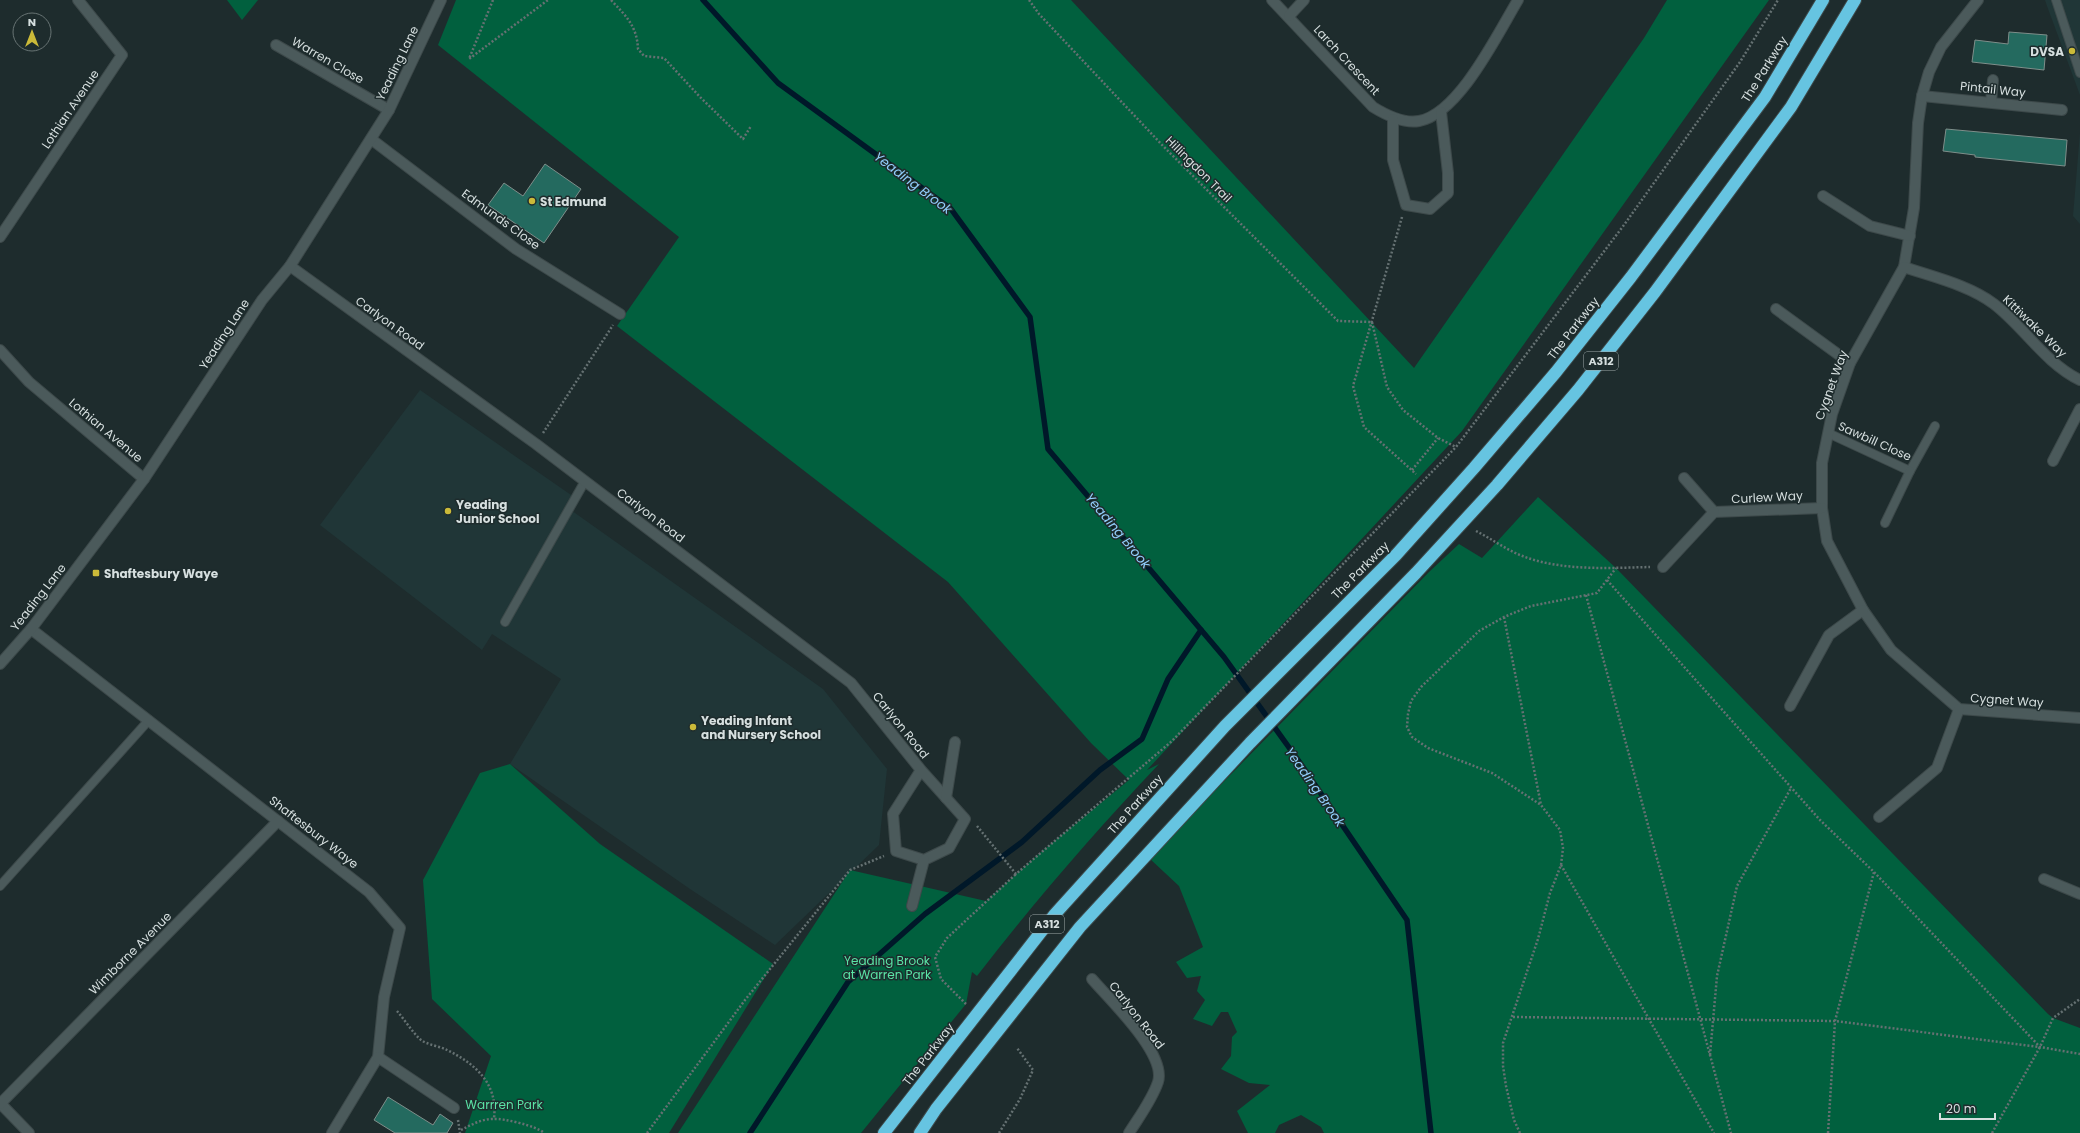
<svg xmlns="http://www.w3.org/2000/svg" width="2080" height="1133" font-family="Poppins,sans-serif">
	<rect width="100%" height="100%" fill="#1e2c2d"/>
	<!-- built -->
	<g fill="#203637">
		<polygon points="2045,0 2080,0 2080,95 2047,6"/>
		<polygon points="2080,133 2080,224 2073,216"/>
		<polygon points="420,390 574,497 568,508 823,689 887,769 879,845 775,945 690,889 510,764 561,679 492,634 482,650 320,525"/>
	</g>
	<!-- green -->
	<g fill="#01603e">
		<polygon points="227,0 258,0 242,20"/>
		<path d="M456,0H1071L1414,368L1644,38L1667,0H1769L1462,431L1147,770L1159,764C1095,832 1034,902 977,976L972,972L966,1004L861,1133H678L850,870L986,901L1041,852L1129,780L1091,743L948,582L617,326L679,237L438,45Z"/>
		<polygon points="1538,497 1616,568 2048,1014 2053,1018 2080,1028 2080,1133 1324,1133 1321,1127 1301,1115 1279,1125 1275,1133 1248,1133 1237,1111 1270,1085 1249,1083 1221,1069 1231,1056 1232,1037 1237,1032 1228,1012 1221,1012 1212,1026 1193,1019 1205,1000 1197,991 1201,976 1187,978 1176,962 1203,947 1179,886 1149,858 1429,572 1459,544 1482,558"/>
		<polygon points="510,764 600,844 773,964 669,1133 465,1133 491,1056 432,999 423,880 480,773"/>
	</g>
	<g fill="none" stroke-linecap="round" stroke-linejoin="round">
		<!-- stream -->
		<g stroke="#001829" stroke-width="5.5">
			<polyline points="703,0 778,83 951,209 1030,317 1048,449 1224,657 1298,760 1407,920 1431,1133"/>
			<polyline points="750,1133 848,982 925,914 1022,842 1100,770 1142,739 1168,679 1201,630"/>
		</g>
	</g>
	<!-- building -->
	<g fill="#246a5f" stroke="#7e8e8a">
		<polygon points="2009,32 2047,35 2044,70 1972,62 1975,40 2008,44"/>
		<polygon points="1946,129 2067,140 2065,166 1975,157 1975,155 1943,151"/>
		<polygon points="545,164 581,189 544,243 488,205 504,183 523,196"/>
		<polygon points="388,1097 433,1125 440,1114 453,1123 447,1133 395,1133 374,1120"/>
	</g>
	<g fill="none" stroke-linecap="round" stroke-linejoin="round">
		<defs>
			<g id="lane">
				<polyline points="2056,0 2080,73"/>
				<polyline points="1828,433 1910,471 1935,426"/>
				<polyline points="1885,523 1910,471"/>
				<polyline points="505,622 585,481"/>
				<polyline points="0,886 149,720"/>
			</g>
			<g id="street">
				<path d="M1272,0L1373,107C1386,115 1403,124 1419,121C1459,114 1498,33 1518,0"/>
				<polyline points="1978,0 1941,47 1929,72 1922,96 1918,123 1914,208 1904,267 1850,363 1832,414 1822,463 1822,508 1827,541 1863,610 1891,650 1959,709 2080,718"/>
				<polyline points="1289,16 1304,0"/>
				<polyline points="276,45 389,110"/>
				<polyline points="1922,96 2062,110"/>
				<polyline points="1991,102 1993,80"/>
				<polyline points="1393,119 1393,160 1406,205 1430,209 1448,193 1448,173 1441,112"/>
				<polyline points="371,139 516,249 620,314"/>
				<polyline points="1823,196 1870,226 1910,236"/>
				<polyline points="0,237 122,55 78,0"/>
				<polyline points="290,266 536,444 851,683 921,770 965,819 949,848 924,860 896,851 893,814 921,770"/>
				<path d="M1904,267C1933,277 1969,285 1994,304C2024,327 2045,363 2080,380"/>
				<polyline points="1776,309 1850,363"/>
				<polyline points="0,350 29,382 144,479"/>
				<polyline points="2053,461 2080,409"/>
				<polyline points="1684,478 1714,512 1822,508"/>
				<polyline points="1663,567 1714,512"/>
				<polyline points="31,629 369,892 400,928 384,997 378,1057 332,1133"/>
				<polyline points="1790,706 1829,635 1863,610"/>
				<polyline points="946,798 955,742"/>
				<polyline points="1879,817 1937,768 1959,709"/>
				<polyline points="2044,879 2080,894"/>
				<polyline points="912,906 924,860"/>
				<path d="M1092,979C1110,1000 1167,1054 1158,1082C1152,1100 1139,1117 1129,1133"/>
				<polyline points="378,1057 454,1108"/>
				<polyline points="0,1103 29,1133"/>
				<polyline points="0,1104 278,821"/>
			</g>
			<polyline id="secondary" points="0,664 31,629 144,479 262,300 290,266 389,110 441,0"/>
			<g id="highway">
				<polyline points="884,1133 1055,914 1225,726 1396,555 1474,468 1556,372 1631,277 1765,97 1823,0"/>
				<polyline points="920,1133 936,1109 1080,927 1250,743 1416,573 1497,485 1578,390 1655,292 1791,107 1855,0"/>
			</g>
		</defs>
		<!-- lane casing -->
		<use href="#lane" stroke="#3d494a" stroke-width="10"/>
		<!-- street casing -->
		<use href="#street" stroke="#3d494a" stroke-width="12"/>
		<!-- secondary casing -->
		<use href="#secondary" stroke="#3d494a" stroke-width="12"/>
		<!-- highway casing -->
		<use href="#highway" stroke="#3d494a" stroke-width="14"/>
		<!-- path -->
		<g stroke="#657172" stroke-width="2.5" stroke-dasharray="2 2" stroke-linecap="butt">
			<polyline points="493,0 469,59 548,0"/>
			<path d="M611,0C626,16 637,26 638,49L644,56L664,58L700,97L743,139L751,126"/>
			<polyline points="1029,0 1039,14 1164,147 1338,321 1372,322"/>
			<polyline points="1402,217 1353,386 1364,427 1416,474"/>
			<polyline points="1372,322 1387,387 1403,410 1438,438 1456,447"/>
			<polyline points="543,433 613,325"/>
			<polyline points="1412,470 1438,438"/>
			<path d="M1476,531C1492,539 1508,551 1525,557C1564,571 1609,568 1650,567"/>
			<polyline points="1607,580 1820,820 1874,872 2040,1047 2080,1054"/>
			<polyline points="1586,595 1731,1133"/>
			<polyline points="1504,617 1541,805"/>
			<polyline points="977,826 1016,874 1172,741 1456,447 1624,225 1740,62 1778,0"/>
			<polyline points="1561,865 1714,1133"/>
			<polyline points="966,1004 941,979 935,957 947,938 1016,874"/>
			<path d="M397,1011C405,1020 412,1032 421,1040C428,1045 439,1046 447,1050C476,1064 498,1084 494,1118"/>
			<polyline points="1513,1017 1835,1021 2039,1047"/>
			<polyline points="1710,1055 1717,976 1737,886 1791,788"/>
			<polyline points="458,1120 460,1133"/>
			<path d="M461,1130C471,1125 481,1119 493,1119C503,1118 537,1126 544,1133"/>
			<polyline points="647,1133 745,1000 850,870 884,856"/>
			<polyline points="999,1133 1020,1099 1033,1070 1017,1048"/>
			<polyline points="1520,1133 1514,1120 1506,1086 1503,1066 1503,1043 1538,939 1550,893 1561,865 1563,848 1560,830 1541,805 1492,773 1428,748 1412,737 1407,727 1408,714 1411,701 1421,687 1479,631 1504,617 1531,606 1597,593 1616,568"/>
			<polyline points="1828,1133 1835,1021 1874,872"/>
			<polyline points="1992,1133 2040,1047 2053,1018 2080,999"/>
		</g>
		<!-- lane -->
		<use href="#lane" stroke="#4b5a5b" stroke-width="8"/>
		<!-- street -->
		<use href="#street" stroke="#4b5a5b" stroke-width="10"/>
		<!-- secondary -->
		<use href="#secondary" stroke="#4b5a5b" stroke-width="10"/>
		<!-- highway -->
		<use href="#highway" stroke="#66c4e1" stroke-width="12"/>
	</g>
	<!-- markers -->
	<g fill="#cbba39" stroke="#1e2c2d" stroke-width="1.5">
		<circle cx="2072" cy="51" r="4"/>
		<circle cx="532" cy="201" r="4"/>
		<circle cx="448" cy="511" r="4"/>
		<rect x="92" y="569" width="8" height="8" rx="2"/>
		<circle cx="693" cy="727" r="4"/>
	</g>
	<g text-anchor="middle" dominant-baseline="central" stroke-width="3" stroke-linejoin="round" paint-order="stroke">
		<!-- shield labels -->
		<g fill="#1e2c2d" stroke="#9fa9aa" stroke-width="1">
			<rect x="1584" y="352" width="34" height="18" rx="3"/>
			<rect x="1030" y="915" width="34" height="18" rx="3"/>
		</g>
		<g font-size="11" font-weight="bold" fill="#d6dfdf">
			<text x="1601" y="361">A312</text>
			<text x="1047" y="924">A312</text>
		</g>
		<!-- poi labels -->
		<g font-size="12" font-weight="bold" fill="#d6dfdf" stroke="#1e2c2d" text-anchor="start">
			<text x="2064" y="51" text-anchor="end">DVSA</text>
			<text x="540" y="201">St Edmund</text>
			<text x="456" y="504">Yeading<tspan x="456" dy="14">Junior School</tspan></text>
			<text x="104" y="573">Shaftesbury Waye</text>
			<text x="701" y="720">Yeading Infant<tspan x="701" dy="14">and Nursery School</tspan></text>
		</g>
		<!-- street labels -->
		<g font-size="12" fill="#d6dfdf" stroke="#1e2c2d">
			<text transform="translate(328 60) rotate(30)">Warren Close</text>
			<text transform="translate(1347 60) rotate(47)">Larch Crescent</text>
			<text transform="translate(397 63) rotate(-64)">Yeading Lane</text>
			<text transform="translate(1764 69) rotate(-58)">The Parkway</text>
			<text transform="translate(1993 89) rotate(6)">Pintail Way</text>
			<text transform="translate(70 109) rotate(-56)">Lothian Avenue</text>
			<text transform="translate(1199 169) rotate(45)">Hillingdon Trail</text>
			<text transform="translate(501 219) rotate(36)">Edmunds Close</text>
			<text transform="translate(390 323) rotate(36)">Carlyon Road</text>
			<text transform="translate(2035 326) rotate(44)">Kittiwake Way</text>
			<text transform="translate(1573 328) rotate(-52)">The Parkway</text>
			<text transform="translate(224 334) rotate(-57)">Yeading Lane</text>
			<text transform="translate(1831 385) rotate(-70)">Cygnet Way</text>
			<text transform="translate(106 430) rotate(40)">Lothian Avenue</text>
			<text transform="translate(1875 441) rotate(24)">Sawbill Close</text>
			<text transform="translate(1767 497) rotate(-3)">Curlew Way</text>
			<text transform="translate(651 515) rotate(37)">Carlyon Road</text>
			<text transform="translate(1360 570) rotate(-45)">The Parkway</text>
			<text transform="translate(38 597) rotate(-52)">Yeading Lane</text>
			<text transform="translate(2007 700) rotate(4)">Cygnet Way</text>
			<text transform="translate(901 725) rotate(51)">Carlyon Road</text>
			<text transform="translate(1135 804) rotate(-48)">The Parkway</text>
			<text transform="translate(314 832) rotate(38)">Shaftesbury Waye</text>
			<text transform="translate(130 953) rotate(-45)">Wimborne Avenue</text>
			<text transform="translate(1137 1015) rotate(52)">Carlyon Road</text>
			<text transform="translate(928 1054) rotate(-52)">The Parkway</text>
		</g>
		<!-- park labels -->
		<g font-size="12" fill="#5ae4a6" stroke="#1e2c2d">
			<text x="887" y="960">Yeading Brook<tspan x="887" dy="14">at Warren Park</tspan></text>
			<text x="504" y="1104">Warrren Park</text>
		</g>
		<!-- water labels -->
		<g font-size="13" font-style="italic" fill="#91cffc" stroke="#1e2c2d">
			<text transform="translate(913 183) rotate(37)">Yeading Brook</text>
			<text transform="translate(1118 531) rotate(50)">Yeading Brook</text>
			<text transform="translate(1315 787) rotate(55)">Yeading Brook</text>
		</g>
	</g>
	<!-- north arrow -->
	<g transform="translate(32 32)"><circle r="19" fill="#1e2c2d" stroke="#687474"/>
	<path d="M0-3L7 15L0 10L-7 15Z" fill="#cbba39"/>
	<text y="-6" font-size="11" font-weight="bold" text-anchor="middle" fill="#d6dfdf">N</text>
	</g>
	<!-- scale -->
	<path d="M1940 1113v6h55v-6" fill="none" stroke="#d6dfdf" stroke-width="2"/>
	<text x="1946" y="1113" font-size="12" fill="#d6dfdf" stroke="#1e2c2d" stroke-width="3" paint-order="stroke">20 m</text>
</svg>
